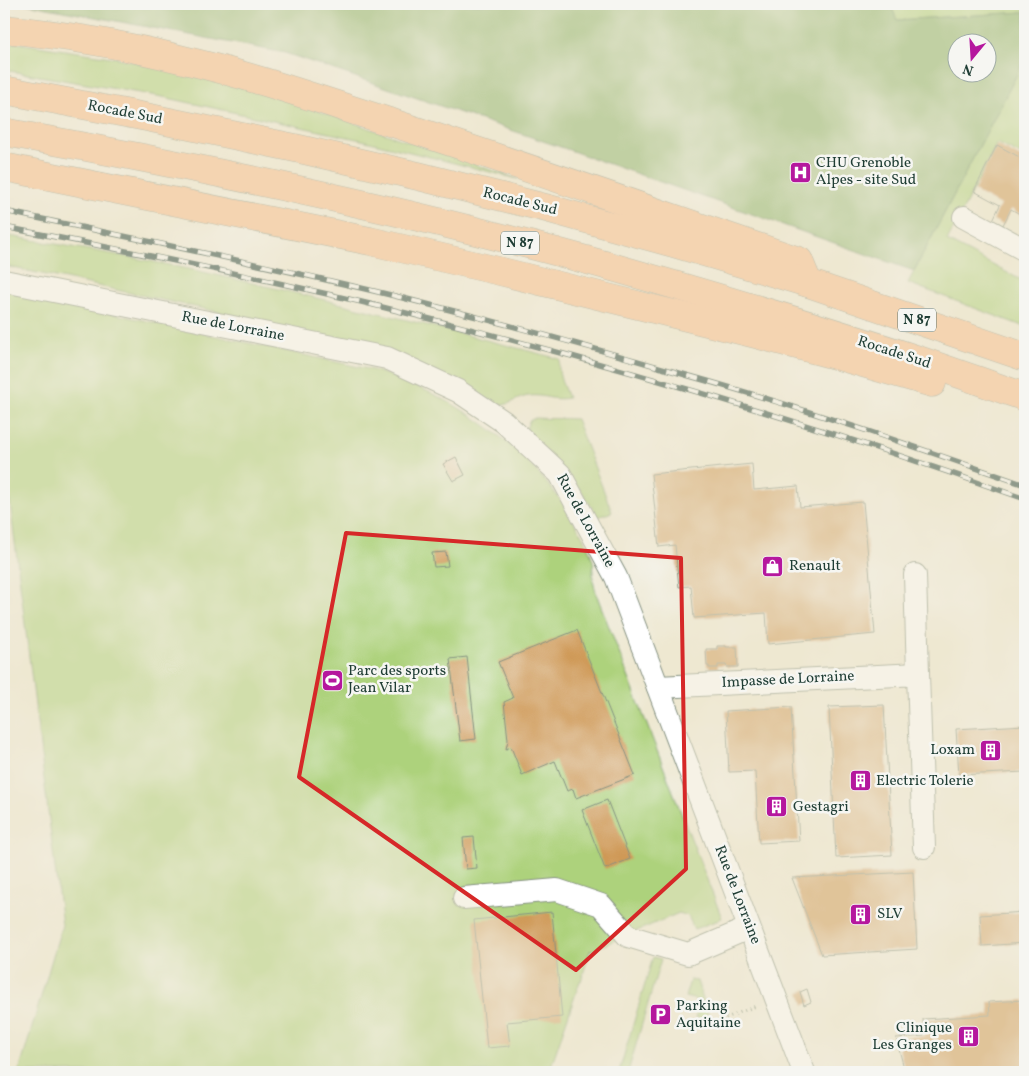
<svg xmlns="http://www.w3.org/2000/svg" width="1029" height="1076" font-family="Vollkorn,serif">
	<rect width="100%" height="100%" fill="#f6f6f2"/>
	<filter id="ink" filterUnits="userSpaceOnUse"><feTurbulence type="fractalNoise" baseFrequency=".02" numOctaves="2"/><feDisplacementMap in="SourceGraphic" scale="10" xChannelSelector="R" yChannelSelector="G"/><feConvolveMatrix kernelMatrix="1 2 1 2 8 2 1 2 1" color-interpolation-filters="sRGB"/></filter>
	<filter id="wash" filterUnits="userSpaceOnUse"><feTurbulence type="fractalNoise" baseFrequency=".0096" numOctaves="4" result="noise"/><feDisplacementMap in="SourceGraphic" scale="20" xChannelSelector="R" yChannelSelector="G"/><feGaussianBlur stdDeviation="1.12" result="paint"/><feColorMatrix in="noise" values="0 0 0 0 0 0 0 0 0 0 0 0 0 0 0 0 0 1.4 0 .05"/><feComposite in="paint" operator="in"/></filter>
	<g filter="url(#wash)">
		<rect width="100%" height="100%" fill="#eee8d1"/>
		<!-- green -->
		<g fill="#add27b" stroke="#668858">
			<polygon points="890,4 1025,4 1025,12 897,20"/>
			<polygon points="4,41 118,58 257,90 518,179 366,141 163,97 4,70"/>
			<polygon points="1025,59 1025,157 997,143 947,241 1025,282 1025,327 908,283"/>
			<path d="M4,235C66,246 128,256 189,269C314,296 437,327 560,359C556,373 563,384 568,398C552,401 543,394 529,396C518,397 511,405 500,405L232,315L47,275L4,266Z"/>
			<path d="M4,290L373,370C451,395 512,435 561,501C571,516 587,541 592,558C595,565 592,574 593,581C594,586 596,591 597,596L722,918L719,919V920L694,929L688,916L679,913L590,951L581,981H580L549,1072H19L62,925L4,453Z"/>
			<path d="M535,418C548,419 562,418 576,419L612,512L598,517L580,489L526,429L529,421Z"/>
			<polygon points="653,957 661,959 628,1072 619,1072"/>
			<polygon points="690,980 697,981 711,1022 696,1017 701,1001 685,997"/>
		</g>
		<!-- forest -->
		<path fill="#8ab46b" stroke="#547850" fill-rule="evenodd" d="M26,4H890L897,20L1025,12V59L914,271L575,152L285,53ZM956,42H986V72H956Z"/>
		<g id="blocks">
			<!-- building -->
			<g fill="#cf9957">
				<polygon points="997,145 1025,160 1025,217 1011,209 1003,225 993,220 1000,205 974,191"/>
				<polygon points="456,457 465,475 453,481 443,464"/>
				<polygon points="752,464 754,490 798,486 800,507 863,502 875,634 768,644 766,613 694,618 691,586 679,587 675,545 659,547 651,474"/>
				<polygon points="446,552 448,566 434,567 432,553"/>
				<polygon points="577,630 635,775 576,798 573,789 567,791 555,761 522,775 511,747 506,749 508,740 504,702 513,698 498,662"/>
				<polygon points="717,646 726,646 726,647 737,647 738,667 727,667 726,665 718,665 718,668 709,668 709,666 707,666 706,649 717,649"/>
				<polygon points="467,657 476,739 460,741 450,659"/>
				<polygon points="884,705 892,855 836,858 829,707"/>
				<polygon points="791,707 799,841 759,843 755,771 729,772 726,711"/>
				<polygon points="1025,725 1025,772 959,775 956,729"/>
				<polygon points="607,800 630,859 605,869 582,810"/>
				<polygon points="474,837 477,868 466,869 463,838"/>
				<polygon points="913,872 917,949 822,955 792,878"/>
				<polygon points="552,912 562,1017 507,1022 510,1046 487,1048 474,920"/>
				<polygon points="1025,912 1025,943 982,946 980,915"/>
				<polygon points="807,989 811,1002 804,1005 800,992"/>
				<polygon points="1025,1000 1025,1072 905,1072 896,1038 924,1036 923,1019 990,1015 989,1002"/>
			</g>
		</g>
	</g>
	<g filter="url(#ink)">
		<use href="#blocks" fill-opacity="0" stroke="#869282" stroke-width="1"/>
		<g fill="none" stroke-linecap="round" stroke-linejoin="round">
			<defs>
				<g id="minor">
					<polyline points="964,217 1025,250"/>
					<polyline points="4,281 387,358 458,391 504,422 560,474 616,577 804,1072"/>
					<polyline points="915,575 918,674"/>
					<polyline points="658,687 918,674 924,847"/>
					<polyline points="464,898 557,890 601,905 628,936 688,954 749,928"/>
				</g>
				<g id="highway">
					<path d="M4,29C65,35 125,45 184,60C256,77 326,102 396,124C530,168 664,215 799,261L808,283"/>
					<polyline points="4,90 146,117 295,148 418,176 546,208 673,243 808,283 1025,357"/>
					<path d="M4,132C206,168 407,210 605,265C707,294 809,324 910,357C949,370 987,384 1025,397"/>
					<polyline points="4,167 370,241 499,271 755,334 838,356 932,383"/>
				</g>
			</defs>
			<!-- minor casing -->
			<use href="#minor" stroke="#869282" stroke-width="24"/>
			<!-- highway casing -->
			<use href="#highway" stroke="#869282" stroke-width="29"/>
			<!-- path -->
			<polyline stroke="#869282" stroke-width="3" stroke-dasharray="1 4" stroke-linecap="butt" points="721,1020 756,1006"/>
			<!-- minor -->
			<use href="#minor" stroke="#fff" stroke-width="22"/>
			<!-- highway -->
			<use href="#highway" stroke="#fabc8b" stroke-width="28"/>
			<defs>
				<g id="rail">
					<path d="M4,211C136,239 268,265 399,297C495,321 591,347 686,375C801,407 913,446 1025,485"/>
					<path d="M4,227C134,252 265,278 394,310C607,362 818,425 1025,499"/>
				</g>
			</defs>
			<!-- rail casing -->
			<use href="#rail" stroke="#1f3d34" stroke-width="5.5"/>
			<!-- rail -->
			<use href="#rail" stroke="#f6f6f2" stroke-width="4" stroke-dasharray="11" stroke-linecap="butt"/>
		</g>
	</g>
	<!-- marked area -->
	<path d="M0 0H1029V1076H0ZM346,533L681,558L686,869L576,970L299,777Z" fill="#eee8d1" fill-opacity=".55" fill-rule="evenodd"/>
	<path fill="none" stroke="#d62828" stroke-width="4" stroke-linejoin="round" d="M346,533L681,558L686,869L576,970L299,777Z"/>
	<!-- icons -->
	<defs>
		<symbol id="hospital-square" viewBox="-11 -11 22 22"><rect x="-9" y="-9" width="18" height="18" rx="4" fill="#b5179e" stroke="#f6f6f2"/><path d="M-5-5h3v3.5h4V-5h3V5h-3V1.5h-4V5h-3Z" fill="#fff"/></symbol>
		<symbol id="shop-square" viewBox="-11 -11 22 22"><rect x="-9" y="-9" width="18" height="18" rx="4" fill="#b5179e" stroke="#f6f6f2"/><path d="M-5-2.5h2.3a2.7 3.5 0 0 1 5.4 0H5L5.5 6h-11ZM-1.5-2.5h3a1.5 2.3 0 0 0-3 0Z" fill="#fff"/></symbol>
		<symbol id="stadium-square" viewBox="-11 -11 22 22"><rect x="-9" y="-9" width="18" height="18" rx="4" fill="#b5179e" stroke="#f6f6f2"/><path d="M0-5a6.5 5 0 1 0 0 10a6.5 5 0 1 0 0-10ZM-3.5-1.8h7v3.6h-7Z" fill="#fff"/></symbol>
		<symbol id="building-square" viewBox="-11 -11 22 22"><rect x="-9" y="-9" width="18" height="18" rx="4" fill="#b5179e" stroke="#f6f6f2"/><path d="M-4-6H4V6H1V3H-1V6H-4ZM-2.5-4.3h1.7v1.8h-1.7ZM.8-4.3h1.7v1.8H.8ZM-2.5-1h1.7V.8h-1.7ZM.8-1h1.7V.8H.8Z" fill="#fff"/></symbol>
		<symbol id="parking-square" viewBox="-11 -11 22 22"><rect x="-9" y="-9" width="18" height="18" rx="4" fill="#b5179e" stroke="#f6f6f2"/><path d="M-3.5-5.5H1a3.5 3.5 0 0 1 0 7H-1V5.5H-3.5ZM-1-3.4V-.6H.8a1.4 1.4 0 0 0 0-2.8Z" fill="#fff"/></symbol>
	</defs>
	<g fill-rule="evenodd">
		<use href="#hospital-square" x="788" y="160" width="25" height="25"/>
		<use href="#shop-square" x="760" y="554" width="25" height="25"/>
		<use href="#stadium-square" x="320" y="668" width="25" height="25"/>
		<use href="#building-square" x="978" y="738" width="25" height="25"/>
		<use href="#building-square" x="848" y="768" width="25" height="25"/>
		<use href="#building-square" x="764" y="794" width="25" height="25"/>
		<use href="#building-square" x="848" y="902" width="25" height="25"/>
		<use href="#parking-square" x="648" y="1002" width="25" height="25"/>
		<use href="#building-square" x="956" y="1024" width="25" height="25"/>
	</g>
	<g text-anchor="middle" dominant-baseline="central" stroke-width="5" stroke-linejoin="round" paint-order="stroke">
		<!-- shield labels -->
		<g fill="#f6f6f2" stroke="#60746d" stroke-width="1">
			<rect x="501" y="231.5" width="38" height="23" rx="4"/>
			<rect x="898" y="308.5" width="38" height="23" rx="4"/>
		</g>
		<g font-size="14" font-weight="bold" fill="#1f3d34">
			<text x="520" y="243">N 87</text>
			<text x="917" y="320">N 87</text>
		</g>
		<!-- street labels -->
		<g font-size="15" fill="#1f3d34" stroke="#f6f6f2">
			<text transform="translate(125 113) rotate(11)">Rocade Sud</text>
			<text transform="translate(520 202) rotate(14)">Rocade Sud</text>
			<text transform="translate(233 327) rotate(11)">Rue de Lorraine</text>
			<text transform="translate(894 353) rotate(18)">Rocade Sud</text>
			<text transform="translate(585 521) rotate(61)">Rue de Lorraine</text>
			<text transform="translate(788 680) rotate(-3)">Impasse de Lorraine</text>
			<text transform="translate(737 895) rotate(69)">Rue de Lorraine</text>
		</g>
		<!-- poi labels -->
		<g font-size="15" fill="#1f3d34" stroke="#f6f6f2" text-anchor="start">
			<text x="816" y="163">CHU Grenoble<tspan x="816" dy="17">Alpes - site Sud</tspan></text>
			<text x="789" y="566">Renault</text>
			<text x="348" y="671">Parc des sports<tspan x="348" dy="17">Jean Vilar</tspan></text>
			<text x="975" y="750" text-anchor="end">Loxam</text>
			<text x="876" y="781">Electric Tolerie</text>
			<text x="793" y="807">Gestagri</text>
			<text x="877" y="914">SLV</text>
			<text x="676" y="1006">Parking<tspan x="676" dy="17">Aquitaine</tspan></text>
			<text x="952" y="1028" text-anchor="end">Clinique<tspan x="952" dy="17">Les Granges</tspan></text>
		</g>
	</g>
	<!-- margin -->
	<rect width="1029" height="1076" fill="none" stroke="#f6f6f2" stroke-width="20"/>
	<!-- north arrow -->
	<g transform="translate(972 58) rotate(198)"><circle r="24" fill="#f6f6f2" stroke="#a0aca6"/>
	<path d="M0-4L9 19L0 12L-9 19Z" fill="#b5179e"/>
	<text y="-8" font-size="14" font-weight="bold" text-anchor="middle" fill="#1f3d34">N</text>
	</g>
</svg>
